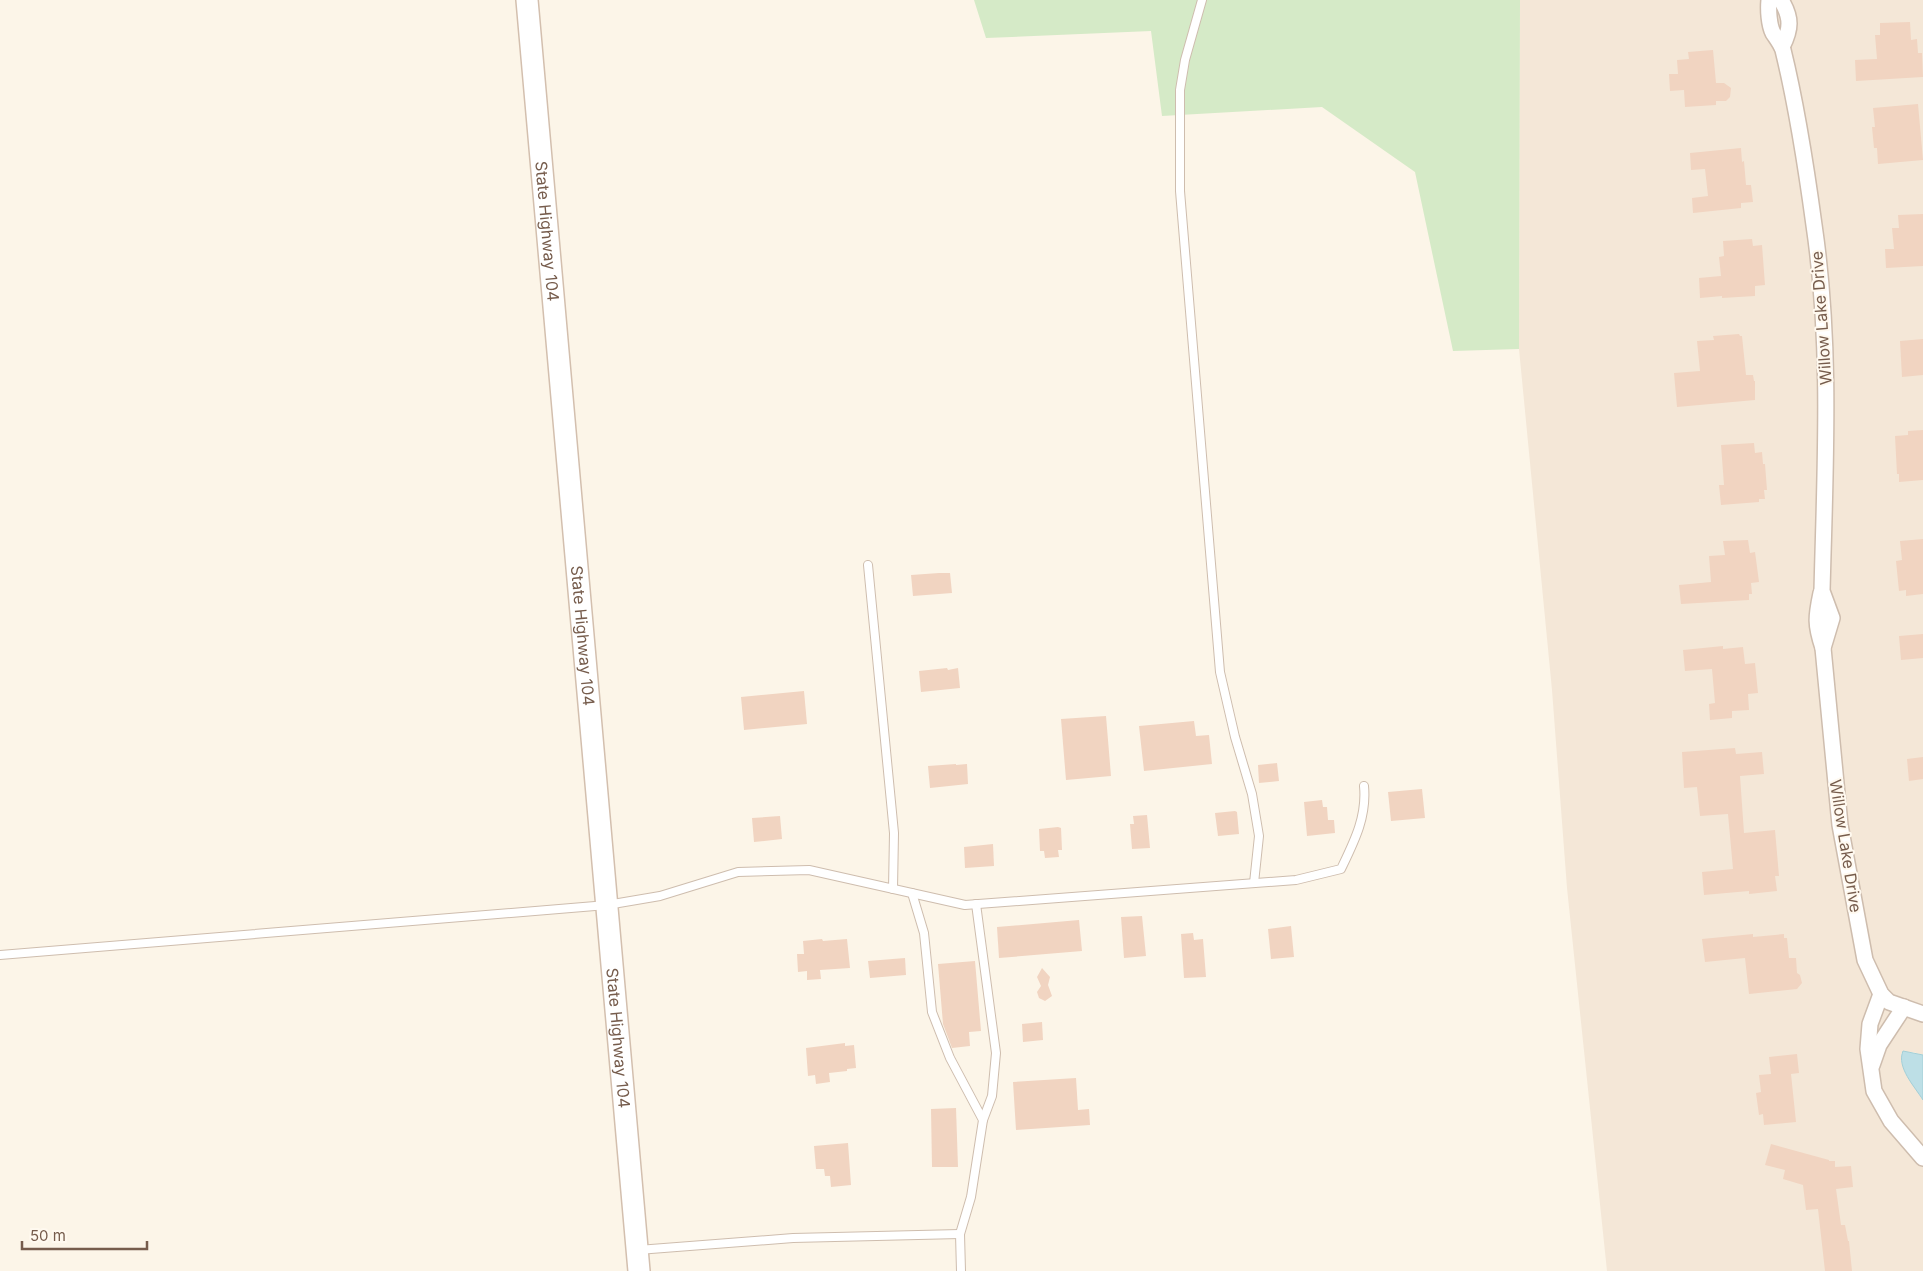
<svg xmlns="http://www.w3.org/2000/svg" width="1923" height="1271" font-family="Inter,sans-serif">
	<rect width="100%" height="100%" fill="#fcf5e8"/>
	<!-- residential -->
	<polygon fill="#f4e7d7" points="1520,0 1923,0 1923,1055 1913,1052 1901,1053 1901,1061 1906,1074 1923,1100 1923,1271 1607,1271 1567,888 1552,690 1519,349"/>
	<!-- green -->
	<polygon fill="#d5eac7" points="974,0 1520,0 1519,349 1453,351 1415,172 1322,107 1162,116 1151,31 986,38"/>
	<!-- water -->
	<path fill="#bddfe6" stroke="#a3cfd7" d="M1903,1051L1923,1055V1100C1915,1087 1896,1067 1903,1051Z"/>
	<!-- building -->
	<g fill="#f1d4c1">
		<polygon points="1910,22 1911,40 1917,39 1918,53 1922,53 1923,77 1856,81 1855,60 1877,59 1875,35 1880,35 1880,23"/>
		<polygon points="1713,50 1716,83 1724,83 1731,88 1730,97 1726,101 1716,101 1716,105 1685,107 1684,90 1670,91 1669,74 1678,74 1677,60 1689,59 1688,52"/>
		<polygon points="1918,104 1923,160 1878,164 1877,148 1874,148 1872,127 1875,127 1873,108"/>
		<polygon points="1741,148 1742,162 1744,161 1746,185 1751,185 1753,202 1741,203 1741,208 1693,213 1692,198 1708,196 1705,169 1691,170 1690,153"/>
		<polygon points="1923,214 1923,266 1886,268 1885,249 1894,249 1892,228 1899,228 1898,215"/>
		<polygon points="1752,239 1753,246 1762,245 1765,285 1755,286 1755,296 1722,298 1722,296 1700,298 1699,278 1721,276 1719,257 1724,256 1723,241"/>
		<polygon points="1739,334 1740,336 1742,336 1746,375 1753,375 1754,381 1755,381 1755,400 1677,407 1674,373 1700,371 1697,341 1714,340 1713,336"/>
		<polygon points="1923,339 1923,375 1902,377 1900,341"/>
		<polygon points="1923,430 1923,480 1899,482 1899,474 1897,474 1895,436 1908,435 1908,431"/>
		<polygon points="1754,443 1755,453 1762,452 1763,464 1765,464 1767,490 1764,490 1765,499 1759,499 1759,502 1721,505 1719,485 1724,485 1721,445"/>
		<polygon points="1923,539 1923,594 1906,596 1906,590 1899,591 1896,561 1902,560 1900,541"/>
		<polygon points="1748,540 1750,553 1755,552 1759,582 1751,583 1752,594 1749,594 1749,600 1681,604 1679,585 1711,582 1709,556 1725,555 1723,541"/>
		<polygon points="939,573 950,573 952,593 913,596 911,575"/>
		<polygon points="1923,634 1923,658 1901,660 1899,636"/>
		<polygon points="1723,646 1723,649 1743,647 1745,664 1755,663 1758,693 1748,694 1749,710 1732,711 1732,718 1710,720 1709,704 1715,703 1712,669 1685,671 1683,650"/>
		<polygon points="947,668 948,670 958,668 960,688 921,692 919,671"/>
		<polygon points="804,691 807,724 744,730 741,697"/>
		<polygon points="1106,716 1111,776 1066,780 1061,719"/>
		<polygon points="1194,721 1196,736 1209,735 1212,764 1144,771 1139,726"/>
		<polygon points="1735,748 1736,754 1762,752 1764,774 1740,776 1744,833 1775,830 1779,876 1775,876 1777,891 1749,894 1749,891 1704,895 1702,872 1733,869 1728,814 1700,816 1697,787 1684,788 1682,752"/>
		<polygon points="1923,757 1923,779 1909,781 1907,759"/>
		<polygon points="1277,763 1279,781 1259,783 1258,765"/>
		<polygon points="956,764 956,765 967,764 968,784 930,788 928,766"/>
		<polygon points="1422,789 1425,818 1391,821 1388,792"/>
		<polygon points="1322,800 1323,807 1327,807 1328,820 1334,820 1335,833 1307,836 1304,802"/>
		<polygon points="1235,811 1237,812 1239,834 1218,836 1215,813"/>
		<polygon points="1147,815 1150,848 1132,849 1130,824 1134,824 1133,816"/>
		<polygon points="780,816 782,839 754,842 752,818"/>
		<polygon points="1058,827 1061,828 1062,850 1058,850 1059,857 1045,858 1044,851 1040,851 1039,829"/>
		<polygon points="993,844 994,866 965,868 964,847"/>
		<polygon points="1142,916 1146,956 1124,958 1121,917"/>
		<polygon points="1079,920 1082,951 999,958 997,927"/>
		<polygon points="1291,926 1294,957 1271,959 1268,929"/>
		<polygon points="1193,933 1194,940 1203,939 1206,977 1184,978 1181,934"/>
		<polygon points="1753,934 1753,937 1784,934 1784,938 1787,938 1789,958 1796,958 1797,973 1800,975 1802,983 1797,989 1749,994 1745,958 1705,962 1702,939"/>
		<polygon points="822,939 823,941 847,939 850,968 820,970 821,979 807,980 807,971 798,972 797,954 804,954 803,941"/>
		<polygon points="905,958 906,975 870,978 868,961"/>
		<polygon points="975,961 981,1031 969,1032 970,1046 952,1048 943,1024 938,964"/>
		<polygon points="1042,968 1050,977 1048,985 1052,996 1045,1001 1039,998 1037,992 1041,986 1037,977"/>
		<polygon points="1042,1022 1043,1040 1023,1042 1022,1024"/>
		<polygon points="845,1043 845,1046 854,1045 856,1068 847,1069 847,1071 829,1073 830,1082 816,1084 815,1075 808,1076 806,1048"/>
		<polygon points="1797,1054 1799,1073 1791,1074 1796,1122 1764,1125 1763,1114 1759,1115 1756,1093 1761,1092 1759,1075 1771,1074 1769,1057"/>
		<polygon points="1076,1078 1078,1110 1089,1109 1090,1125 1016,1130 1013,1082"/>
		<polygon points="956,1108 958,1167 932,1167 931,1109"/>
		<polygon points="848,1143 851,1185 831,1187 830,1176 825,1176 824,1169 816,1169 814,1146"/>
		<polygon points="1771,1144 1829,1160 1829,1161 1835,1161 1835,1167 1851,1166 1853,1187 1836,1189 1841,1225 1845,1225 1848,1241 1849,1241 1852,1271 1825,1271 1818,1209 1806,1210 1803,1185 1783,1179 1785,1170 1765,1165"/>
	</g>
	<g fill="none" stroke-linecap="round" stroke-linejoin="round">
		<defs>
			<g id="lane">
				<polyline points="1202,0 1185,60 1180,90 1180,191 1220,672 1235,737 1252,794 1259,836 1254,883"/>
				<polyline points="868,565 894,833 893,889"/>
				<polyline points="912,893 924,933 932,1012 950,1058 983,1120 971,1197 960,1234 961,1271"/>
				<polyline points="976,904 996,1053 992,1096 983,1120"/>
				<path d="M0,955L607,905L660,896L738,872L809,870L965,905L1296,880L1341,869C1354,842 1367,817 1364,786"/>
				<polyline points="638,1250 793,1238 960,1234"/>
			</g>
			<g id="street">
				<path d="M1769,0C1768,10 1769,25 1773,33C1777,39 1781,44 1783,50C1797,107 1806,166 1814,225C1832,347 1825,468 1822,591L1832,618L1823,648L1840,825L1865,960L1881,994L1889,1002L1923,1014"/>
				<path d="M1781,0C1792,18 1791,29 1782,47"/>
				<path d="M1821,593C1816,617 1815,624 1823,648"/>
				<polyline points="1881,994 1870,1024 1868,1049 1874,1091 1891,1121 1923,1158"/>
				<polyline points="1872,1065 1879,1045 1904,1007"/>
			</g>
			<g id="secondary">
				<path id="s1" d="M527,0L639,1271"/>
			</g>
		</defs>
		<!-- lane casing -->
		<use href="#lane" stroke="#cebdae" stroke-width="10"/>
		<!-- street casing -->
		<use href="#street" stroke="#cebdae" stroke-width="18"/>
		<!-- secondary casing -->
		<use href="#secondary" stroke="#d3bfae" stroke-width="24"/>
		<!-- lane -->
		<use href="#lane" stroke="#fff" stroke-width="8"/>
		<!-- street -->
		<use href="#street" stroke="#fff" stroke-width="15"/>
		<!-- secondary -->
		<use href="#secondary" stroke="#fff" stroke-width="21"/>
	</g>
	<g text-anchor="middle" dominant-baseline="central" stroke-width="4" stroke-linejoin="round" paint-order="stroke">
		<!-- street labels -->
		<g font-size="16" fill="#765c4c" stroke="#fff9ef">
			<text stroke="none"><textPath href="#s1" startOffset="232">State Highway 104</textPath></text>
			<text transform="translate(1821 318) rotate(-94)">Willow Lake Drive</text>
			<text stroke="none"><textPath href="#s1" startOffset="638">State Highway 104</textPath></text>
			<text transform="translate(1846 846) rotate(81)">Willow Lake Drive</text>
			<text stroke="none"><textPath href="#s1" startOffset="1042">State Highway 104</textPath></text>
		</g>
	</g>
	<!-- scale -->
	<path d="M22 1241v8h125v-8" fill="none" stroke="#765c4c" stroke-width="2.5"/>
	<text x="30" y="1241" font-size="15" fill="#765c4c" stroke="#fff9ef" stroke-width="4" paint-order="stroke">50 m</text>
</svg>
